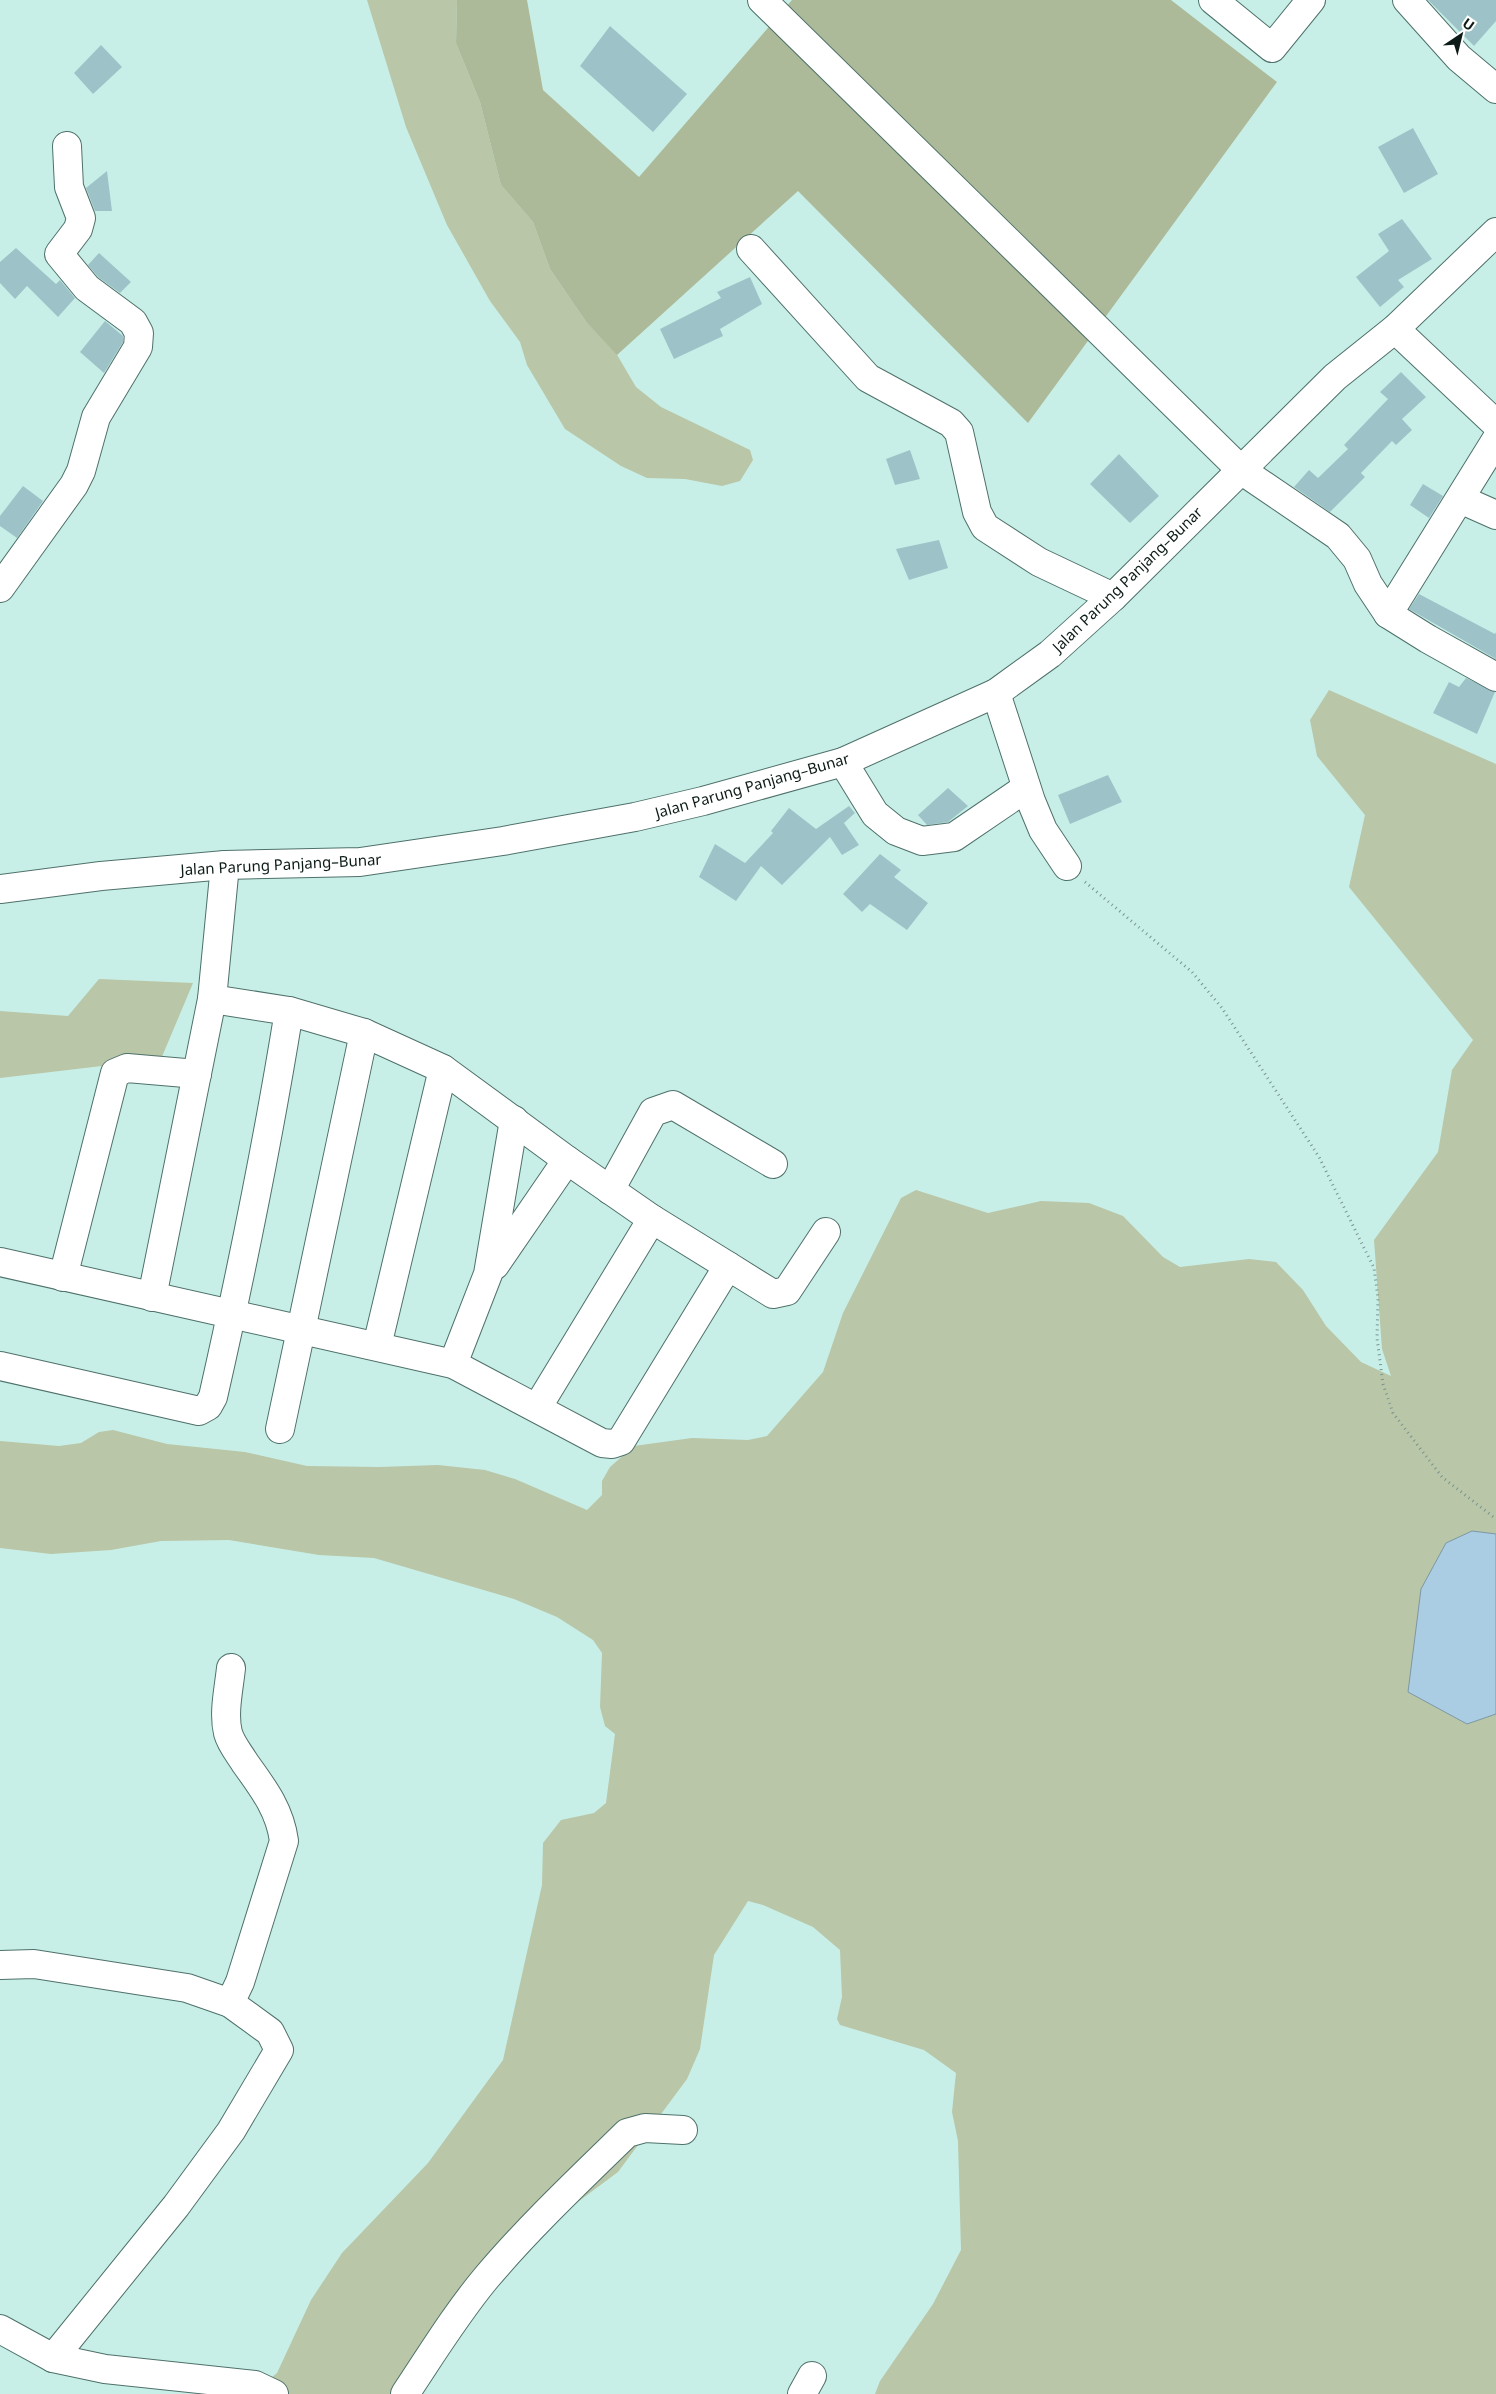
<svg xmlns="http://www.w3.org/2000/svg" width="1496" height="2394" font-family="'Noto Sans',sans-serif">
	<rect width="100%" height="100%" fill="#c8efe7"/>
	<!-- green -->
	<g fill="#b9c6a7">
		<polygon points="367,0 457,0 456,43 480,102 501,185 533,222 550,269 587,323 616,353 636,387 661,407 750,450 753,460 740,481 722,486 685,479 647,478 621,466 565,429 527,365 520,342 490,301 447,225 406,127"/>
		<polygon points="1329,690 1496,764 1496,2394 875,2394 880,2381 933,2304 961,2250 958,2141 952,2112 956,2073 924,2050 840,2025 837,2019 842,1997 840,1950 813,1927 763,1905 748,1901 714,1955 700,2049 687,2079 618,2172 540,2230 498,2279 420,2394 231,2394 260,2387 277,2373 311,2300 342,2253 428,2163 503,2060 542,1885 543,1843 561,1820 594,1813 606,1803 615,1734 605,1726 600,1707 602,1653 593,1640 557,1617 514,1599 374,1558 319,1555 229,1540 161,1541 111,1550 51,1554 0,1548 0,1441 59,1446 81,1443 99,1432 113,1430 167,1444 245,1452 307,1466 379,1467 438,1465 485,1470 515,1479 587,1510 602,1495 602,1481 610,1467 634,1446 692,1438 748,1440 767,1436 823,1372 843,1313 901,1198 916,1190 988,1213 1041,1201 1089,1203 1123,1216 1163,1257 1180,1267 1249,1259 1276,1262 1303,1290 1326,1326 1361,1362 1391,1376 1382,1349 1374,1240 1438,1152 1452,1070 1473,1040 1349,887 1365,815 1317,756 1310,720"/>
		<polygon points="99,979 193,983 161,1059 0,1078 0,1011 68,1016"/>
	</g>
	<!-- forest -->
	<polygon fill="#acba99" points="457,0 527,0 543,90 639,177 792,0 1171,0 1277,82 1028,423 798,191 617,355 587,323 550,269 533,222 501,185 480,102 456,43"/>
	<!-- water -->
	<polygon fill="#abcde3" stroke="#7b98a6" points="1472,1531 1496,1534 1496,1714 1467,1724 1408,1692 1421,1589 1446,1543"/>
	<!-- building -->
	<g fill="#9dc3c9">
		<polygon points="1428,0 1496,0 1496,21 1474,46"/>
		<polygon points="610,26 687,94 653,132 580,66"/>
		<polygon points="101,45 122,67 93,94 74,73"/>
		<polygon points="1413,128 1438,174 1404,193 1378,147"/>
		<polygon points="107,171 112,211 95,211 86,188"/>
		<polygon points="1402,219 1432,259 1398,280 1404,287 1380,307 1356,277 1389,251 1378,234"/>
		<polygon points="16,248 56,284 60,280 75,298 58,317 27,286 15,299 0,283 0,262"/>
		<polygon points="99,253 131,282 120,293 98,277 88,265"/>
		<polygon points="750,277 762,304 720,329 723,336 674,359 660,329 721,298 717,292"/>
		<polygon points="105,321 123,336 123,342 104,373 80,352"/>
		<polygon points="1401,372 1426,397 1402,419 1412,430 1396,445 1392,441 1361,473 1365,477 1330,512 1294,487 1309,470 1318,478 1348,449 1344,445 1388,399 1380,392"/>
		<polygon points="910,450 920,479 895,485 886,459"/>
		<polygon points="1119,454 1159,496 1130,523 1090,484"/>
		<polygon points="1423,484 1443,496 1429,518 1410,505"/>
		<polygon points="23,486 43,501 17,538 0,526 0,516"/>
		<polygon points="939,540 948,568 909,580 896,549"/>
		<polygon points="1419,594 1495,634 1496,632 1496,659 1409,609"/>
		<polygon points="1466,678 1495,692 1477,734 1433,713 1449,682 1459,687"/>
		<polygon points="1108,775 1122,802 1070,824 1058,795"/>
		<polygon points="948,788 968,806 948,822 927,825 918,815"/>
		<polygon points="849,806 855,813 844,823 859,845 842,855 830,837 782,885 761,866 736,901 699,877 715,844 745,863 773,833 771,831 789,808 816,829"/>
		<polygon points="880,854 901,870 894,877 928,903 907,930 870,904 862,912 843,894"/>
	</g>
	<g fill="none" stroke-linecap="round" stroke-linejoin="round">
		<defs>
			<g id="minor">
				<polyline points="762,0 1241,470 1338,536 1357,559 1368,584 1388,614 1428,639 1496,677"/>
				<polyline points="1213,0 1272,48 1311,0"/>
				<polyline points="1407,0 1459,58 1496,89"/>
				<polyline points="751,249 868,378 951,423 959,432 977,512 985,527 1039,562 1113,597"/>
				<polyline points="1395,329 1496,424"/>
				<polyline points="1460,499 1496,515"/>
				<polyline points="0,588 74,485 81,471 96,417 138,347 139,333 133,322 87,288 59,254 78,229 81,218 69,187 67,146"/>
				<polyline points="1388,614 1496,440"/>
				<polyline points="996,693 1031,801 1043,830 1067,866"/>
				<polyline points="843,762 875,814 896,831 922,841 954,837 1026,788"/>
				<polyline points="610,1190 653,1112 673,1105 773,1164"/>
				<polyline points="0,1262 453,1364 602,1443 612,1444 621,1441 728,1266 652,1219 567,1160 443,1069 364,1033 289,1011 212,999"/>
				<polyline points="495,1265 567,1160"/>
				<polyline points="728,1266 773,1294 787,1291 826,1232"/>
				<polyline points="63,1277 115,1073 127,1068 197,1074"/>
				<polyline points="152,1297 212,999 225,865"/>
				<polyline points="377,1346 443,1069"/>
				<polyline points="453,1364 488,1274 514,1120"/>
				<path d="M0,1366L199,1411L208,1406L213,1397C242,1269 268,1141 289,1011"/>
				<polyline points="537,1408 652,1219"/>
				<polyline points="280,1429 364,1033"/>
				<polyline points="0,1965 34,1964 187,1988 230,2003 270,2032 279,2050 231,2131 176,2206 53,2358"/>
				<path d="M230,2003L240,1982L284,1841C280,1810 263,1788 245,1763C239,1753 231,1744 228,1733C223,1713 229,1688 231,1668"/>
				<polyline points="0,2329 53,2358 105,2369 255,2385 274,2394"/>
				<path d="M405,2394C431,2355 456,2314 486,2278C529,2227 579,2180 627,2133L645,2128L683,2130"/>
				<polyline points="802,2394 812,2376"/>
			</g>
			<polyline id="major" points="0,889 101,876 225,865 360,862 503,841 635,817 703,801 843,762 996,693 1050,654 1113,597 1335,377 1395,329 1496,232"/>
		</defs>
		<!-- minor casing -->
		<use href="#minor" stroke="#4e716a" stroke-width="30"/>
		<!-- major casing -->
		<use href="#major" stroke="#4e716a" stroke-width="30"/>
		<!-- path -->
		<polyline stroke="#78958f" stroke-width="3" stroke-dasharray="1 4" stroke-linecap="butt" points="1085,882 1192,972 1222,1008 1319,1157 1374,1268 1378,1298 1377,1338 1383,1384 1393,1413 1442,1477 1496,1519"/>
		<!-- minor -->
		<use href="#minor" stroke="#fff" stroke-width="28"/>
		<!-- major -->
		<use href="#major" stroke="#fff" stroke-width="28"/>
	</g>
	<g text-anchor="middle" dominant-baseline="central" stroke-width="5" stroke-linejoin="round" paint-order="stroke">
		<!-- street labels -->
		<g font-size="15" fill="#0c1b18" stroke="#fff">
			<text transform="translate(1127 579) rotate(-44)">Jalan Parung Panjang–Bunar</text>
			<text transform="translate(752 785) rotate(-16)">Jalan Parung Panjang–Bunar</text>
			<text transform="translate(281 864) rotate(-3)">Jalan Parung Panjang–Bunar</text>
		</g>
	</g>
	<!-- north arrow -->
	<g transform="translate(1461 35) rotate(35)" stroke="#ffffff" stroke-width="4" paint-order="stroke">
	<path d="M0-4L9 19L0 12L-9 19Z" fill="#0c1b18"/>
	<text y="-8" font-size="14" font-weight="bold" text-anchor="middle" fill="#0c1b18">U</text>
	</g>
</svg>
